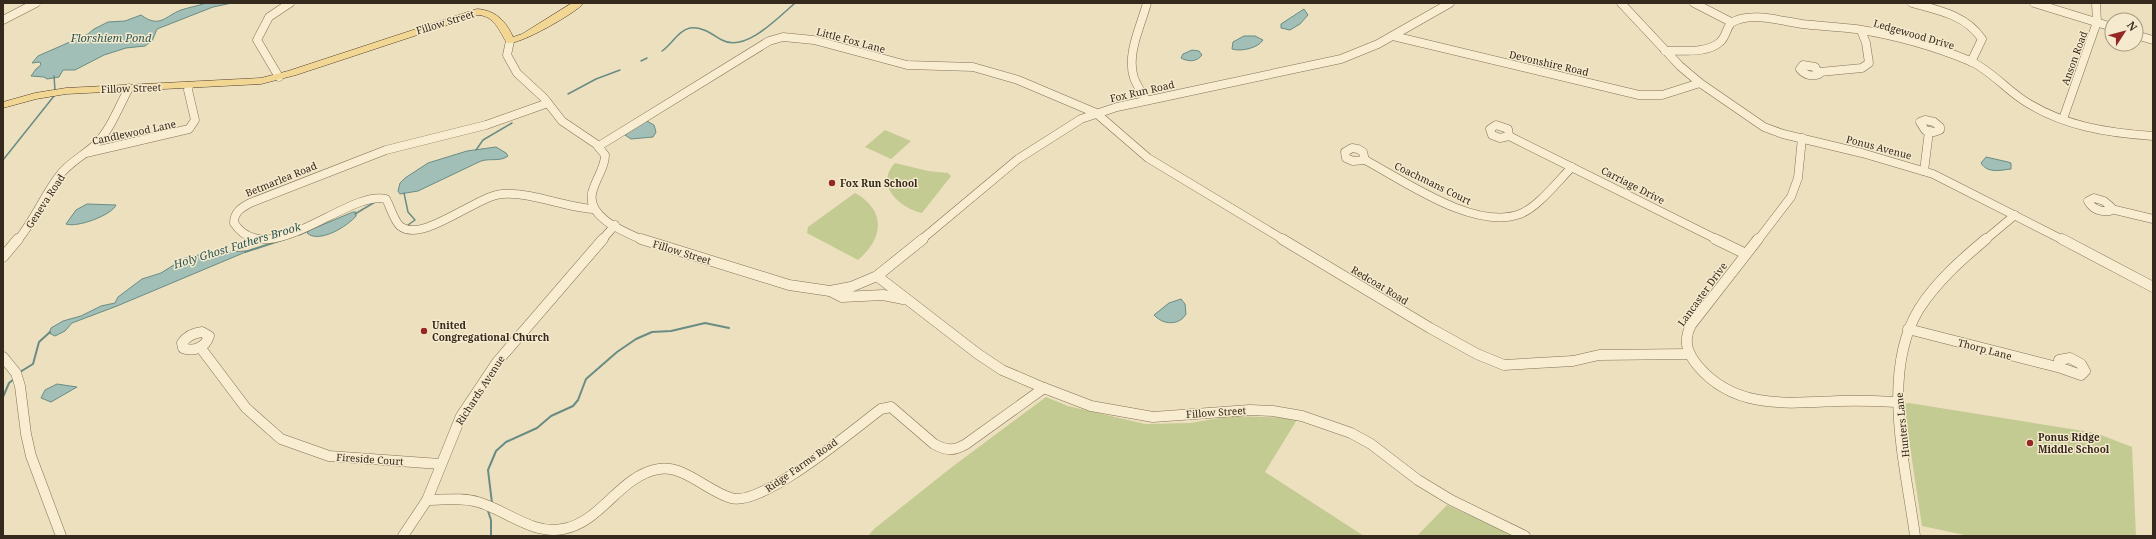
<svg xmlns="http://www.w3.org/2000/svg" width="2156" height="539" font-family="'Noto Serif',serif">
	<rect width="100%" height="100%" fill="#ede0be"/>
	<!-- green -->
	<g fill="#c3cb92">
		<polygon points="885,130 911,141 891,159 865,147"/>
		<path d="M895,163L928,171L948,173L951,176L922,213C900,208 874,185 895,163Z"/>
		<path d="M855,193C886,210 884,238 858,260L807,233L808,227Z"/>
		<polygon points="1046,397 1068,406 1145,424 1190,423 1231,416 1298,418 1265,472 1364,536 868,536 874,529 952,467"/>
		<polygon points="1909,403 2096,433 2132,447 2136,536 1969,536 1922,526 1904,407 1904,404"/>
		<polygon points="1447,505 1516,536 1417,536"/>
	</g>
	<!-- water -->
	<g fill="#a1bfb7" stroke="#698c84">
		<path d="M206,3H232L213,7L157,29L152,41L145,46L126,48L104,55L75,70H63L59,77L47,79L44,77L31,76L36,69L41,65L40,62L32,63L38,56L88,34L94,29L108,22L125,21L141,15C160,29 165,16 181,10C190,7 198,6 206,3Z"/>
		<polygon points="1304,9 1308,15 1300,24 1290,30 1281,28 1281,24"/>
		<path d="M1244,36H1255L1263,40C1258,48 1241,52 1232,49L1233,42Z"/>
		<path d="M1192,50L1199,51L1202,55C1197,62 1188,62 1181,58L1183,54Z"/>
		<polygon points="645,120 654,125 656,132 653,137 631,139 625,135"/>
		<path d="M496,147L506,153L508,156C500,162 491,158 481,161L418,191L400,194L398,191L400,183L405,178L428,163L467,151Z"/>
		<path d="M1986,157L2008,162L2011,163V169C2001,170 1988,174 1981,163Z"/>
		<path d="M87,204L116,205C112,215 77,228 66,224L76,210Z"/>
		<path d="M353,212H356V216C348,226 319,244 307,233L310,230Z"/>
		<polygon points="248,251 117,306 72,323 65,331 55,336 49,333 51,328 63,321 81,316 101,306 115,303 118,297 142,279 161,273 185,258 212,252"/>
		<path d="M1181,299L1185,304L1186,314C1179,326 1163,325 1154,315L1169,303Z"/>
		<polygon points="57,384 77,387 51,402 41,398 45,390"/>
	</g>
	<g fill="none" stroke-linecap="round" stroke-linejoin="round">
		<!-- stream-far1 -->
		<g stroke="#698c84" stroke-width="1.5">
			<path d="M662,51C671,45 679,30 690,28C702,26 713,35 722,40C745,53 779,17 795,3"/>
			<polyline points="641,61 647,58"/>
			<polyline points="54,76 55,90"/>
			<polyline points="568,94 596,79 620,70"/>
			<polyline points="476,150 483,140 512,123"/>
			<polyline points="3,160 54,96"/>
			<polyline points="404,193 408,212 415,220 408,225"/>
			<polyline points="355,214 375,202"/>
			<polyline points="299,235 308,231"/>
			<polyline points="282,240 285,239"/>
		</g>
		<!-- stream -->
		<g stroke="#698c84" stroke-width="2">
			<polyline points="245,252 285,239"/>
			<polyline points="20,372 33,364 39,342 50,332"/>
			<polyline points="3,397 9,383 14,379"/>
			<polyline points="492,503 488,470 496,451 506,442 537,428 551,416 573,406 578,400 586,379 617,352 636,339 652,332 671,331 705,323 729,328"/>
			<polyline points="488,511 491,520 491,536"/>
		</g>
		<defs>
			<g id="minor-far1">
				<polyline points="1621,3 1680,66 1700,83 1764,127 1783,134 1862,153 1933,174 2063,240"/>
				<polyline points="1694,3 1731,22"/>
				<path d="M1912,3C1938,10 1966,15 1982,39L1971,62"/>
				<polyline points="2034,3 2112,27"/>
				<polyline points="3,20 36,3"/>
				<polyline points="2136,35 2153,40"/>
				<polyline points="1393,36 1639,95 1662,95 1700,83"/>
				<path d="M510,41L507,55L517,73L544,98L562,121L596,144L605,155C605,167 598,175 594,187C581,215 622,231 643,240"/>
				<path d="M1665,51C1681,50 1707,54 1720,42C1726,37 1726,29 1731,23C1750,11 1781,21 1802,24C1820,26 1838,27 1856,29C1894,35 1934,46 1970,61C1990,70 2005,88 2023,100C2062,126 2108,133 2153,136"/>
				<path d="M1803,65L1815,67L1819,74C1812,77 1805,75 1800,69Z"/>
				<polyline points="1820,72 1862,68 1869,63 1866,43 1861,30"/>
				<polyline points="279,77 257,40 269,17 290,3"/>
				<path d="M1146,100C1142,93 1137,86 1134,78C1126,54 1141,26 1147,3"/>
				<path d="M548,103L486,125L386,150L250,203C241,208 234,212 234,223C267,274 349,189 386,199C390,206 394,221 400,226C422,244 476,196 502,194C533,192 563,207 593,209"/>
				<polyline points="2063,119 2097,22 2096,3"/>
				<polygon points="1925,120 1934,122 1940,127 1940,130 1934,132 1925,130 1920,122"/>
				<polygon points="1496,125 1508,129 1509,136 1500,138 1492,135 1490,129"/>
				<polyline points="1509,136 1718,240"/>
				<polyline points="599,146 769,41 783,37 814,40 907,65 973,67 1018,80 1096,113 1148,158 1284,240"/>
				<polygon points="1352,148 1358,149 1363,152 1365,160 1353,161 1346,158 1345,152"/>
				<polyline points="86,153 189,129 195,120 188,90 189,86"/>
				<path d="M1365,160C1405,181 1474,231 1520,214C1538,207 1558,181 1572,167"/>
				<polyline points="1924,171 1929,131"/>
				<path d="M2094,198L2104,201L2111,207L2110,211C2101,212 2093,210 2088,201Z"/>
				<polyline points="2111,209 2153,219"/>
				<path d="M18,240C34,220 44,196 59,176C69,162 85,155 96,144C111,129 119,106 129,88"/>
				<polyline points="602,240 615,225"/>
				<polyline points="921,240 1018,159 1081,119 1117,107 1341,59 1378,44 1450,3"/>
				<polyline points="1758,240 1791,197 1798,178 1802,138"/>
				<polyline points="1985,240 2015,215"/>
			</g>
			<g id="minor">
				<polyline points="641,239 789,285 830,291 851,287 877,276 923,239"/>
				<polyline points="1282,239 1430,328 1477,354 1504,365 1573,361 1599,355 1688,354"/>
				<polyline points="1715,239 1746,254"/>
				<path d="M1758,239L1691,325C1683,341 1687,353 1698,366C1735,410 1788,403 1839,401C1858,400 1878,401 1897,402"/>
				<polyline points="2062,239 2153,287"/>
				<polyline points="3,257 18,239"/>
				<polyline points="877,276 978,354 1002,370 1044,388 1091,406 1153,417 1250,410 1273,411 1302,416 1351,433 1371,444 1418,480 1451,500 1525,536"/>
				<polyline points="830,291 842,297 883,295 903,299"/>
				<polyline points="1908,329 2061,368 2081,375 2085,371 2081,364 2070,358 2059,360 2061,367"/>
				<path d="M202,332L209,336C205,348 194,352 183,348L182,343C187,336 193,333 202,332Z"/>
				<polyline points="200,347 246,408 281,439 329,456 440,464"/>
				<polyline points="3,357 16,373 20,386 26,434 31,456 61,536"/>
				<path d="M427,500C444,500 462,497 478,502C506,510 532,535 563,529C602,522 620,475 659,469C684,465 707,491 731,498C761,508 854,429 881,409L891,407L934,444C947,451 954,451 966,444L1044,388"/>
				<polyline points="403,536 427,500 461,416 497,362 603,239"/>
				<path d="M1915,536C1906,467 1880,373 1919,309C1937,281 1961,260 1986,239"/>
			</g>
			<path id="major" d="M572,3H584C576,13 518,46 507,43C499,31 495,16 478,15L296,75L261,84L66,94L36,99L3,108V102L35,93L66,88L261,78L288,71L477,9C495,10 506,21 513,37L522,34Z"/>
		</defs>
		<!-- minor-far1 casing -->
		<use href="#minor-far1" stroke="#857057" stroke-width="9"/>
		<!-- minor casing -->
		<use href="#minor" stroke="#857057" stroke-width="11"/>
		<!-- major casing -->
		<use href="#major" stroke="#533e2c" stroke-width="1"/>
		<!-- minor-far1 -->
		<use href="#minor-far1" stroke="#f8edd1" stroke-width="8"/>
		<!-- minor -->
		<use href="#minor" stroke="#f8edd1" stroke-width="10"/>
		<!-- major -->
		<use href="#major" fill="#f2d694" fill-rule="evenodd"/>
	</g>
	<!-- markers -->
	<g fill="#942827" stroke="#f5eacd" stroke-width="1.5">
		<circle cx="832" cy="183" r="4"/>
		<circle cx="424" cy="331" r="4"/>
		<circle cx="2030" cy="443" r="4"/>
	</g>
	<g text-anchor="middle" dominant-baseline="central" stroke-width="3" stroke-linejoin="round" paint-order="stroke">
		<!-- street labels -->
		<g font-size="10" fill="#35281c" stroke="#f5eacd">
			<text transform="translate(445 22) rotate(-17)">Fillow Street</text>
			<text transform="translate(1914 34) rotate(16)">Ledgewood Drive</text>
			<text transform="translate(851 40) rotate(15)">Little Fox Lane</text>
			<text transform="translate(2074 58) rotate(-70)">Anson Road</text>
			<text transform="translate(1549 63) rotate(13)">Devonshire Road</text>
			<text transform="translate(131 88) rotate(-2)">Fillow Street</text>
			<text transform="translate(1142 91) rotate(-13)">Fox Run Road</text>
			<text transform="translate(134 132) rotate(-12)">Candlewood Lane</text>
			<text transform="translate(1879 147) rotate(15)">Ponus Avenue</text>
			<text transform="translate(281 179) rotate(-22)">Betmarlea Road</text>
			<text transform="translate(1433 183) rotate(26)">Coachmans Court</text>
			<text transform="translate(1633 185) rotate(27)">Carriage Drive</text>
			<text transform="translate(45 201) rotate(-57)">Geneva Road</text>
			<text transform="translate(682 252) rotate(17)">Fillow Street</text>
			<text transform="translate(1380 285) rotate(31)">Redcoat Road</text>
			<text transform="translate(1702 294) rotate(-54)">Lancaster Drive</text>
			<text transform="translate(1985 349) rotate(15)">Thorp Lane</text>
			<text transform="translate(480 390) rotate(-57)">Richards Avenue</text>
			<text transform="translate(1216 412) rotate(-4)">Fillow Street</text>
			<text transform="translate(1902 425) rotate(-96)">Hunters Lane</text>
			<text transform="translate(370 459) rotate(4)">Fireside Court</text>
			<text transform="translate(801 465) rotate(-35)">Ridge Farms Road</text>
		</g>
		<!-- poi labels -->
		<g font-size="10" font-weight="bold" fill="#35281c" stroke="#f5eacd" text-anchor="start">
			<text x="840" y="183">Fox Run School</text>
			<text x="432" y="325">United<tspan x="432" dy="12">Congregational Church</tspan></text>
			<text x="2038" y="437">Ponus Ridge<tspan x="2038" dy="12">Middle School</tspan></text>
		</g>
		<!-- water labels -->
		<g font-size="11" font-style="italic" fill="#2b5553" stroke="#f5eacd">
			<text x="111" y="37">Florshiem Pond</text>
			<text transform="translate(237 245) rotate(-17)">Holy Ghost Fathers Brook</text>
		</g>
	</g>
	<!-- border -->
	<rect width="2156" height="539" fill="none" stroke="#35281c" stroke-width="8"/>
	<!-- north arrow -->
	<g transform="translate(2124 32) rotate(54)"><circle r="19" fill="#f5eacd" stroke="#a89c86"/>
	<path d="M0-3L7 15L0 10L-7 15Z" fill="#942827"/>
	<text y="-6" font-size="11" font-weight="bold" text-anchor="middle" fill="#35281c">N</text>
	</g>
</svg>
